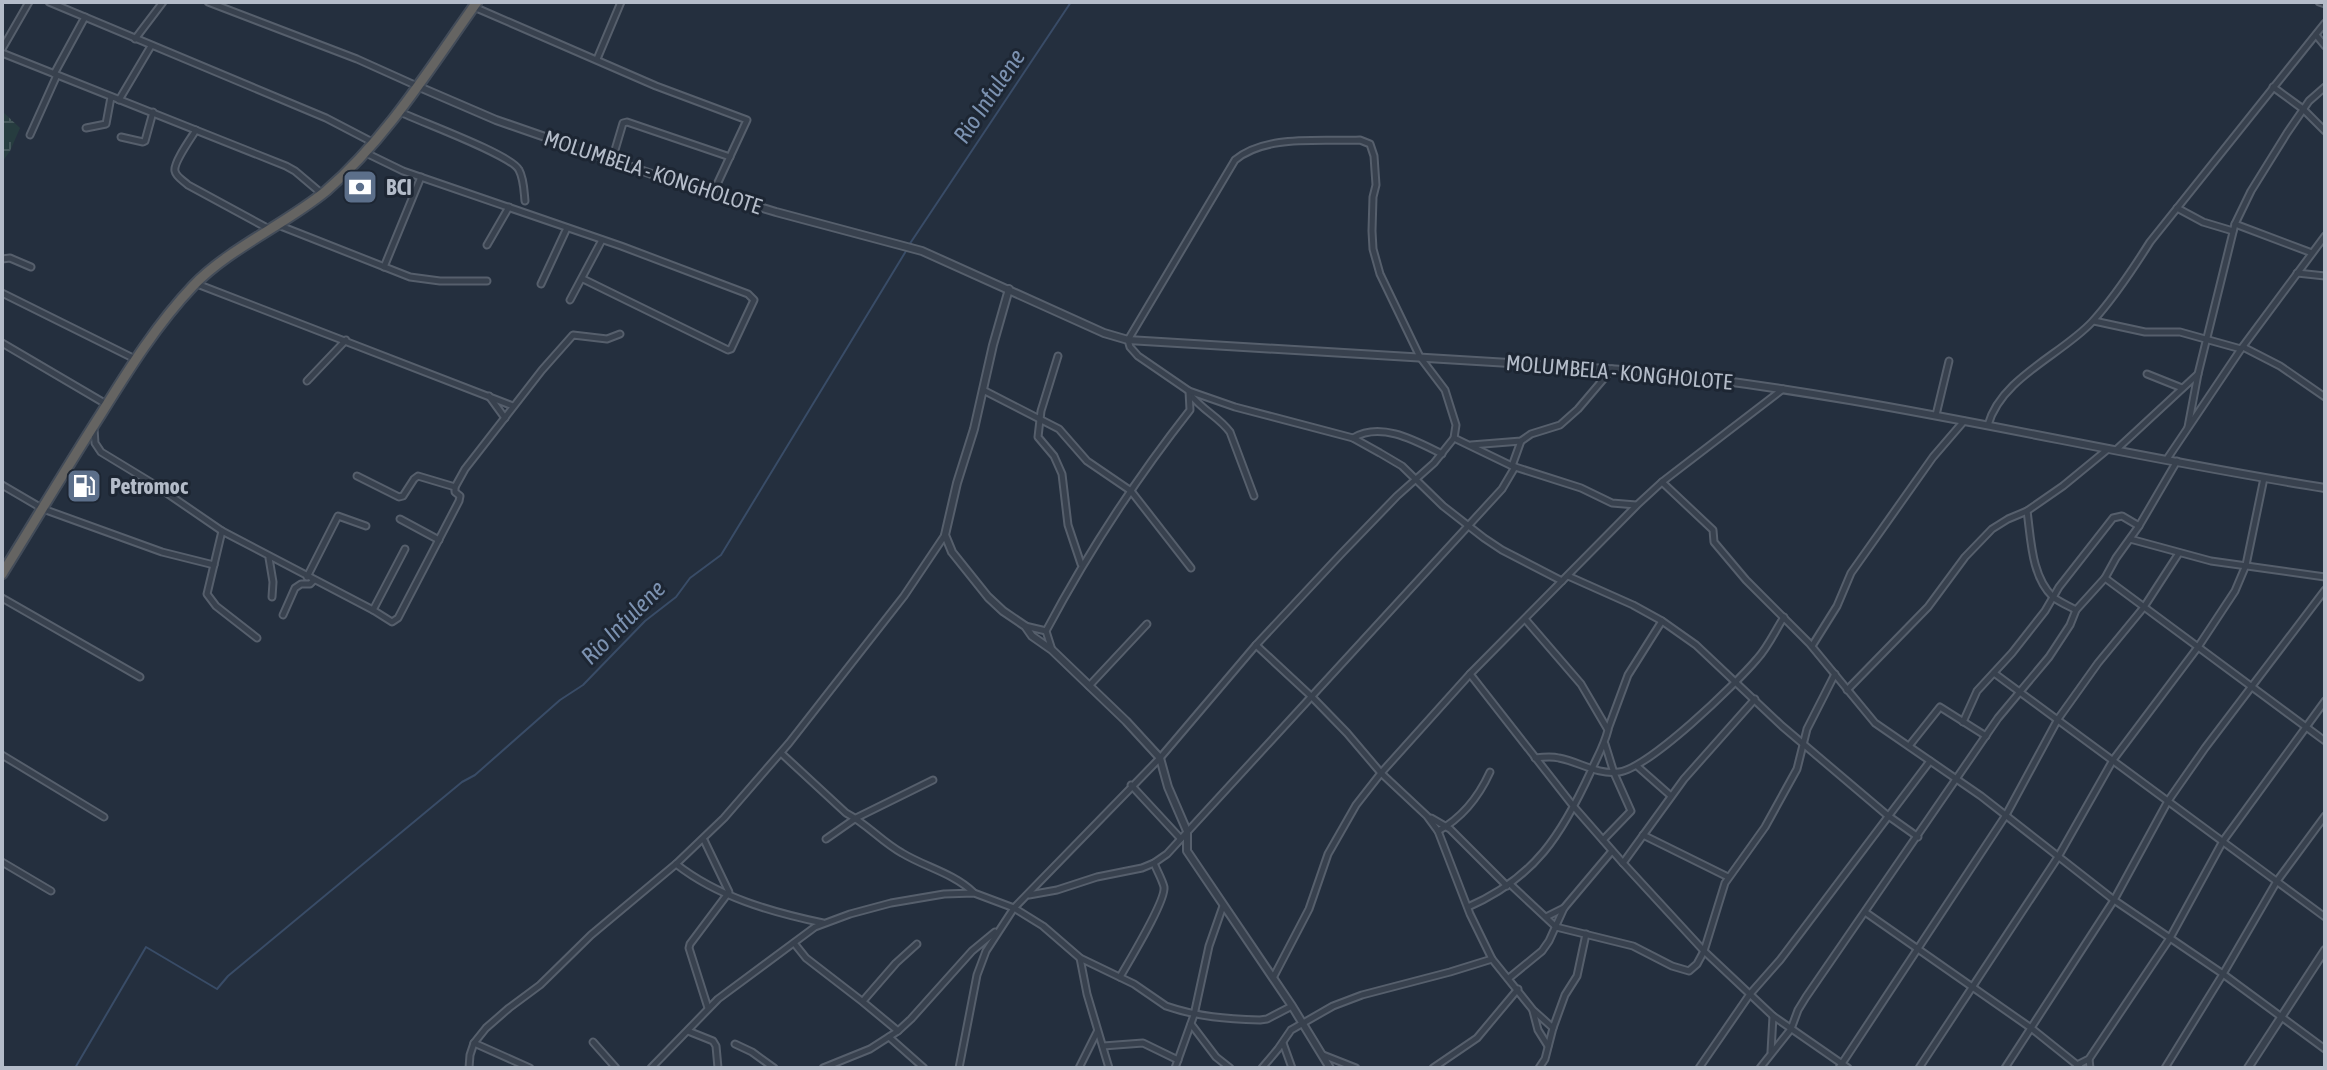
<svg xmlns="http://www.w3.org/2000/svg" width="2327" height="1070" font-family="'Asap Condensed',sans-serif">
	<defs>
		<pattern id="wetland-marsh" width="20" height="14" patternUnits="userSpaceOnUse" patternTransform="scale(2)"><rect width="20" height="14" fill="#263c3f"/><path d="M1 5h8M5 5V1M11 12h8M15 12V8" fill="none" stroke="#435659"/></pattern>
	</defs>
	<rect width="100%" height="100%" fill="#242f3e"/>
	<!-- wetland -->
	<polygon fill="url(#wetland-marsh)" points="2,111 20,128 10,151 2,162"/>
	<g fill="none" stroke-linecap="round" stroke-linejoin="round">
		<!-- stream -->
		<g stroke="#394c67" stroke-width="2">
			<polyline points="909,245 1071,2"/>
			<polyline points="75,1068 146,947 217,989 228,976 462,782 475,775 560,700 583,685 645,621 676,597 690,578 721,555 906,251"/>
		</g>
		<defs>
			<g id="minor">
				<polyline points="49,2 326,118 374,143"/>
				<polyline points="208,2 357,59 417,86"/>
				<polyline points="2319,2 2325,4"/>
				<polyline points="474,7 656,86 747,120 713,193"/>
				<polyline points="2316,35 2325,46"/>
				<polyline points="135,39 163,2"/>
				<polyline points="2,49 29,2"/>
				<polyline points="2,53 286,166 295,171 321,193"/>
				<polyline points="597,59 621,2"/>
				<polyline points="54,74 85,17"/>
				<polyline points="2273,87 2303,109 2325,131"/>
				<polyline points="119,100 151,46"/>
				<path d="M400,112C421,122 512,155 519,170C524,179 524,192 525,201"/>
				<polyline points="86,128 106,124 111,97"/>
				<path d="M196,130C191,138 173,163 175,171C176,177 184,181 188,185L269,229"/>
				<polyline points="30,135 57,75"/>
				<polyline points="121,137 143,142 145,141 153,112"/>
				<polyline points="366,153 403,171 621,246 748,294 754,300 731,349 728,350 583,279"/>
				<polyline points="612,160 623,123 627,122 730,157"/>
				<polyline points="2177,208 2203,222 2233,231"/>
				<polyline points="2235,224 2312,253"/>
				<polyline points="278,225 410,277 440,281 487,281"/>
				<polyline points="487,245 509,207"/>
				<polyline points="2,259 10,258 31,267"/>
				<polyline points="384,267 421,177"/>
				<polyline points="2297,273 2325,276"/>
				<polyline points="197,284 513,406"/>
				<polyline points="541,284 567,228"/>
				<polyline points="2,293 135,359"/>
				<polyline points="570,300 602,240"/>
				<polyline points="2094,321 2145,332 2180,332 2241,349"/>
				<polyline points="2,343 106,404"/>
				<polyline points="2243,347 2280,366 2325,397"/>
				<polyline points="1058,356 1041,411 1038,437 1054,456 1062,474 1068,525 1081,564"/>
				<polyline points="2147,374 2182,388"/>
				<polyline points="307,381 346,340"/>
				<polyline points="983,390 1059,429 1087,461 1131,491 1191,568"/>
				<path d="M1190,394C1203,411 1218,416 1230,432L1254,496"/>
				<polyline points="489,396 505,418"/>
				<polyline points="1936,415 1949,361"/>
				<path d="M1988,425C2001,378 2061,355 2092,322C2114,298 2133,269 2150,242L2325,23"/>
				<polyline points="2188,427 2198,374 2235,224 2251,191 2287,133 2309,101 2325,87"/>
				<polyline points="94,429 95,443 101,452 152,483 222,531 373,610 392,622 398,618 459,501 460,496 455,492 455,487 465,469 542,370 573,335 607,339 620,334"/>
				<path d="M1353,438C1381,421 1416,441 1442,454"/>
				<polyline points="1454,438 1512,466 1581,488 1612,503 1636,505"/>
				<polyline points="1471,445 1521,441 1531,434 1560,425 1578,409 1612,369"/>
				<polyline points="2117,449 2198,374"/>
				<polyline points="2167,459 2241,349 2325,236"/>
				<polyline points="1512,466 1521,441"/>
				<polyline points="357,476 399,497 403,496 414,479 418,476 455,487"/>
				<polyline points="1662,482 1713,530 1714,542 1746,580 1809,643 1875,723 1981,796 2114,900 2223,974 2325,1049"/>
				<polyline points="2,485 43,509 162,552 214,565"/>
				<path d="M2027,511C2031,538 2031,576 2053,597C2059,602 2069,606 2076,610"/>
				<polyline points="400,519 439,540"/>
				<polyline points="222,531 207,594 216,606 257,638"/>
				<polyline points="2130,539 2211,561 2325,577"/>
				<polyline points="269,558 273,582 272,597"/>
				<polyline points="1568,576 1633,605 1662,621 1696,645 1782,726 1887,815 1918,837"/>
				<polyline points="307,577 338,516 366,526"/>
				<polyline points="2105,578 2325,741"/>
				<polyline points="2,598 140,677"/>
				<polyline points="373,610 405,549"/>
				<polyline points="283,615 295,588 301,584 310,584 314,580"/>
				<polyline points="1025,626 1046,631"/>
				<polyline points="1256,645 1312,697 1347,733 1381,773 1427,816 1438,831 1470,914 1492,959 1533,1010 1553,1028 1545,1059 1539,1068"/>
				<polyline points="1812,646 1837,606 1851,573 1933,457 1964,421"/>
				<path d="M1052,650L1046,631C1088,552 1135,480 1190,410L1189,391"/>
				<polyline points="1994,673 2325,917"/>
				<polyline points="1470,674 1574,807 1623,863 1704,951 1773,1016 1848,1068"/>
				<polyline points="1089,686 1147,624"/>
				<polyline points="1847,690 1928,607 1965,557 1992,529 2008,519 2027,511 2063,486 2108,449"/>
				<polyline points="1963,722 1977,691 2012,653 2045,611 2059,587 2113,518 2122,516 2139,526"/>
				<polyline points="1608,729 1628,675 1662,621"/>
				<polyline points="1909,746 1940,707 1986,736"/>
				<path d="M781,753L846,813C867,824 882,842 902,853C925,867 953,873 973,892"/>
				<polyline points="2,755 104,817"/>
				<path d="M1535,758C1543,757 1551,756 1559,758C1580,762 1597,775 1619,772C1649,768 1735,685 1757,659C1768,647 1775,631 1784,617"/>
				<polyline points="1637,766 1671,796"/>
				<polyline points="1131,785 1181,839"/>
				<polyline points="1431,818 1450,829 1507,886"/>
				<path d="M1438,831C1462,818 1479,796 1490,772"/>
				<polyline points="1643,835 1728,877"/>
				<polyline points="826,839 856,818 933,780"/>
				<polyline points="704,840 729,892 690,944 689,948 708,1008"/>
				<polyline points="1603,840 1631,811 1614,773 1605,744"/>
				<polyline points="2,862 51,891"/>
				<polyline points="1623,863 1684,779 1755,699"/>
				<path d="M676,864C718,897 771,912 823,923"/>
				<polyline points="1510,884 1556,927 1633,946 1672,966 1689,971 1697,964 1704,951 1725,883 1765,827 1797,769 1807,729 1835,674"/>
				<polyline points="1029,895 1057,890 1097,877 1142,868 1154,863 1167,854 1502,489 1515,467"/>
				<path d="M1468,907C1535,878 1562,834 1591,771C1597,757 1604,746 1608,730L1581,684L1525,619"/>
				<polyline points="1865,912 2031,1028 2081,1068"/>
				<polyline points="1546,917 1564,908"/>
				<polyline points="794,943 806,958 863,1002 898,1031"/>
				<polyline points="1080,958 1087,994 1109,1068"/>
				<path d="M1120,977C1129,961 1166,901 1164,887C1162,879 1157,871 1154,863"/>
				<polyline points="1273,978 1309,909 1328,854 1356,805 1381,773 1470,674 1637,505 1662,482 1783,389"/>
				<polyline points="1509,978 1542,951 1549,941 1564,908 1612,851"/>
				<polyline points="863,1001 896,963 917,944"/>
				<polyline points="1533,1011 1538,1030 1548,1046"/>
				<polyline points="1191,1024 1216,1057 1230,1068"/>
				<polyline points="1553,1028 1565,995 1577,976 1586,934"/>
				<polyline points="688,1031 713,1041 716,1046 718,1068"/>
				<polyline points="889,1037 924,1068"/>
				<polyline points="593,1042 616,1068"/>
				<polyline points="474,1043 530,1068"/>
				<polyline points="1283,1043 1292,1068"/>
				<polyline points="735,1044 752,1052 774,1068"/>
				<polyline points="1103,1046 1143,1043 1178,1060"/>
				<polyline points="1771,1052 1773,1016"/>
				<polyline points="1323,1055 1356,1068"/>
				<polyline points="2089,1059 2090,1068"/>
				<polyline points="2077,1065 2089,1059 2170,938 2223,841 2325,701"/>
				<polyline points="469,1068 470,1055 474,1043 486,1028 509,1008 540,985 591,935 676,864 724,818 789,743 904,596 945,535"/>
				<path d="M651,1068L718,999L815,927L850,914L891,903L944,894L974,893L1014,908L1043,926L1080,958L1134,984L1166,1006C1198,1017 1227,1019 1260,1020L1267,1019L1292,1006"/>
				<polyline points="823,1068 870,1049 898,1031 911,1019 972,951 995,932"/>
				<path d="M959,1068L977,975L986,951L1014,908L1160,758L1256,645L1342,553L1397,496L1434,463L1454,438L1456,425L1445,390L1420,357L1380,274L1373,249L1372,231L1373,197L1376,185L1374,156L1370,144L1360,140C1321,142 1266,134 1235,160L1128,340L1130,347L1138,356L1189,391L1235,407L1353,438L1380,453L1402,466L1443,506L1484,538L1502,550L1562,581"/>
				<polyline points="1079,1068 1097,1032"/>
				<polyline points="1175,1068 1194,1015 1209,946 1223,906"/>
				<polyline points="1262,1068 1278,1049 1291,1030 1333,1006 1362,995 1450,972 1492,959"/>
				<polyline points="1433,1068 1477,1038 1518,989"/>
				<polyline points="1699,1068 1750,994 1780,960 1930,761"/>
				<polyline points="1760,1068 1791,1029 1798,1010 1806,997 1998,718 2049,657 2070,625 2076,610 2105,578 2116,558 2139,526 2177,461"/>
				<polyline points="1839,1068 2006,815 2058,719 2098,663 2144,607 2179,553"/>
				<polyline points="1919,1068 2058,857 2113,760 2198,647 2235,591 2246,565 2264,478"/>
				<polyline points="2005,1068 2114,900 2168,801 2205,748 2325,590"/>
				<polyline points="2165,1068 2223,974 2277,881 2325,816"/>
			</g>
			<g id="tertiary">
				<path d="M417,86L496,120L666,179L776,212L922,251L1104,333L1128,340L1640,371C1871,394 2096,452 2325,488"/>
				<polyline points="1009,289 993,345 974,429 957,483 945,535 952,552 988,597 1003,611 1025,626 1032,636 1052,650 1126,721 1160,758 1168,787 1187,831 1187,851 1292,1006 1330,1068"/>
				<polyline points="2248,1068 2325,950"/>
			</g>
			<path id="trunk" d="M2,574C35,521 67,467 101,414C129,369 157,324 193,286C228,249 286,224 326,191C387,138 430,68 477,2"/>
		</defs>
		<!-- minor casing -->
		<use href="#minor" stroke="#565f6c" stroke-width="9"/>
		<!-- tertiary casing -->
		<use href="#tertiary" stroke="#565f6c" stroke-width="10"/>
		<!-- trunk casing -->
		<use href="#trunk" stroke="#434c59" stroke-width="13"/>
		<!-- minor -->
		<use href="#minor" stroke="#38414e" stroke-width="5"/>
		<!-- tertiary -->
		<use href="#tertiary" stroke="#38414e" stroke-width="6"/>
		<!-- trunk -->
		<use href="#trunk" stroke="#656462" stroke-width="9"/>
	</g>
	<!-- icons -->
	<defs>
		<symbol id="bank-square" viewBox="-11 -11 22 22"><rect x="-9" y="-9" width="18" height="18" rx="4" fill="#5c6f8a" stroke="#1d2633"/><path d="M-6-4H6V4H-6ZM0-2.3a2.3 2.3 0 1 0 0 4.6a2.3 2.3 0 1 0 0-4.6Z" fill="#fff"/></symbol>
		<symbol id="fuel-square" viewBox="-11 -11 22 22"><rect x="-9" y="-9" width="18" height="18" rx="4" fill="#5c6f8a" stroke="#1d2633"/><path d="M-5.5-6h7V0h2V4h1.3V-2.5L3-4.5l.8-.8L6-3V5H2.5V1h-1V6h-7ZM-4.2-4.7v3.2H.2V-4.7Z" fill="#fff"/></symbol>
	</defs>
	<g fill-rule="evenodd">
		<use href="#bank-square" x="340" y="167" width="40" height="40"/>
		<use href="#fuel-square" x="64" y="466" width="40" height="40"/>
	</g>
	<g text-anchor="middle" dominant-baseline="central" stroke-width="6" stroke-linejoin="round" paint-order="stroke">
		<!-- street labels -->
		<g font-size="22" fill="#b4bcc9" stroke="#1d2633">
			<text transform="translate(653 172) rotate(18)">MOLUMBELA - KONGHOLOTE</text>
			<text transform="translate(1619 372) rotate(5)">MOLUMBELA - KONGHOLOTE</text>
		</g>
		<!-- poi labels -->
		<g font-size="22" font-weight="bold" fill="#b4bcc9" stroke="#1d2633" text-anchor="start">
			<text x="386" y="187">BCI</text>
			<text x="110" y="486">Petromoc</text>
		</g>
		<!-- water labels -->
		<g font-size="24" font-style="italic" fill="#7c92b1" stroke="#1d2633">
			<text transform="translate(989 96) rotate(-56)">Rio Infulene</text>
			<text transform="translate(623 622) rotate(-45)">Rio Infulene</text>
		</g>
	</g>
	<!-- border -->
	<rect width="2327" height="1070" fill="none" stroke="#b4bcc9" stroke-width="8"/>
</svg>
